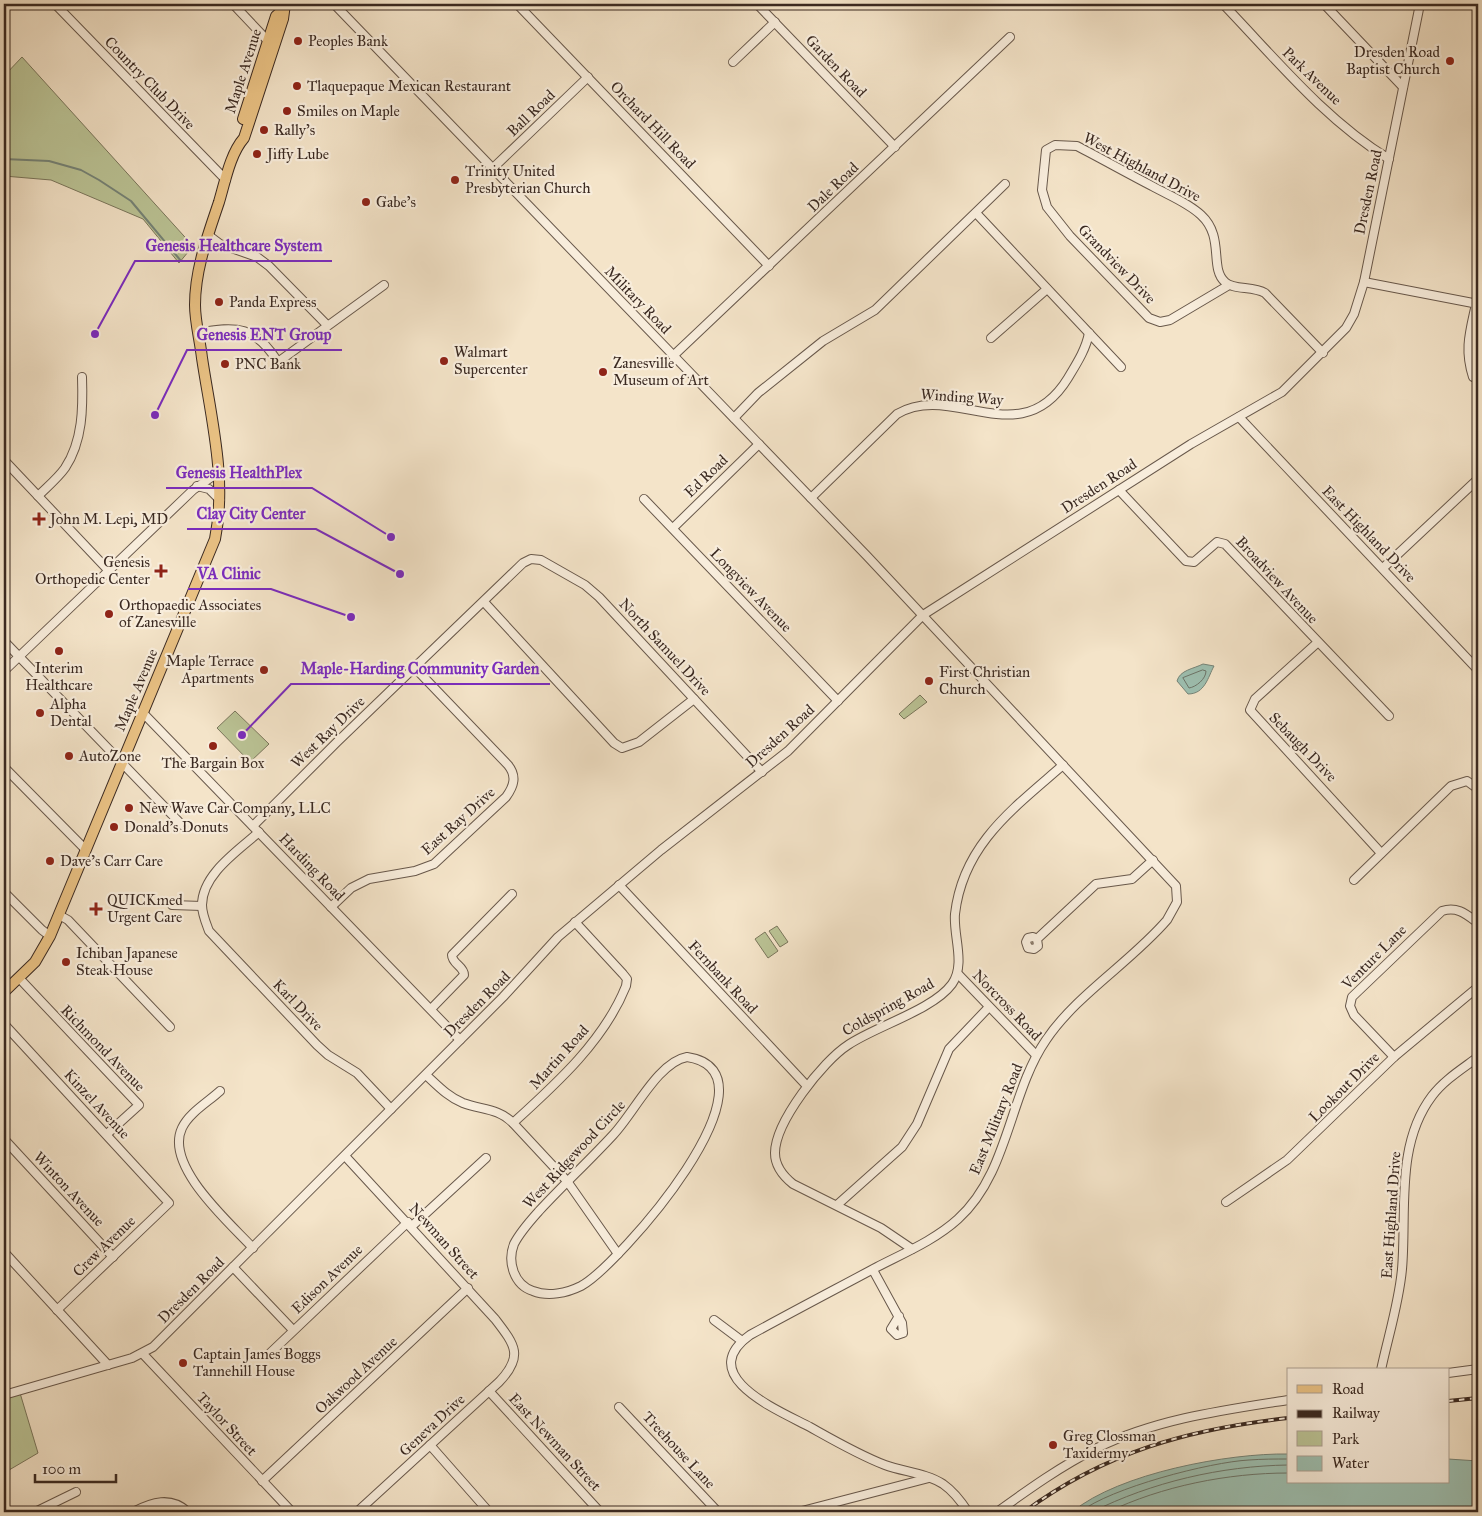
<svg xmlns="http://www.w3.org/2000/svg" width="1482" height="1516" font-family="'IM FELL Great Primer',serif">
	<rect width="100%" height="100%" fill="#f4e4c9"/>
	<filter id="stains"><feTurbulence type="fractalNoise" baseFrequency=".004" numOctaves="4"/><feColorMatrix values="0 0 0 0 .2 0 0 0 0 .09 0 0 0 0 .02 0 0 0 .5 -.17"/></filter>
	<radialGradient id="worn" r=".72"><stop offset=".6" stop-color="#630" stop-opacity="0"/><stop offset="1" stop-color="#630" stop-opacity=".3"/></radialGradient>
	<!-- green -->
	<g fill="#bbc496" stroke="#7a765c">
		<polygon points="22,57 193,246 179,263 143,219 51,180 4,176 4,76"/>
		<polygon points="920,695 927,702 904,719 899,714"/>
		<polygon points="235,711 269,744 250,762 217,728"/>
		<polygon points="777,926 788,942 780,947 769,931"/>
		<polygon points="765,932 778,951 768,958 755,939"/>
		<polygon points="20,1393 38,1453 4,1473 4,1398"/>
	</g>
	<!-- water -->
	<g fill="#9dbfb0" stroke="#758377">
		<path d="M1203,664L1214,666C1208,677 1205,694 1188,694L1177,681C1180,670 1193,669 1203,664Z"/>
		<path d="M1288,1454V1482H1448V1459L1478,1461V1512H1072C1119,1473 1229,1453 1288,1454Z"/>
	</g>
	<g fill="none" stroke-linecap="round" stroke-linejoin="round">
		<!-- shore -->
		<g stroke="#6c7468" stroke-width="1">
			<path d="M1203,670L1206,671C1206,679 1196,687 1189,688L1183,678Z"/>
			<path d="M1080,1512C1110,1488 1210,1462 1249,1460C1262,1459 1275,1459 1288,1459"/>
			<path d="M1092,1512C1152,1482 1221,1466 1288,1465"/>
			<path d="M1108,1512C1162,1486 1228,1473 1288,1473"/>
		</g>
		<!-- stream -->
		<polyline stroke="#758377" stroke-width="2" points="4,159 49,161 81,170 99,180 131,201 181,261"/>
		<defs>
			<g id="minor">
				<polyline points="55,4 226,180"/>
				<polyline points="233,4 268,41"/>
				<path d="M334,4L867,556L1176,886L1177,902L1167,920C1131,962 1076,995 1046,1040C1009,1094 1009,1173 958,1219C935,1240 904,1253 877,1267C834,1290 792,1312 750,1335C693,1376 780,1411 810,1427C835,1441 859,1455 885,1465C904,1472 926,1473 943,1484C953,1491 961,1501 968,1512"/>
				<polyline points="517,4 769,266"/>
				<polyline points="757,4 895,147"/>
				<path d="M1223,4C1275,58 1324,119 1389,159"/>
				<polyline points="1324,4 1403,87"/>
				<polyline points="733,62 775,22"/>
				<polyline points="492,169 588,77"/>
				<polyline points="976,213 1121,367"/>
				<polyline points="208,235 220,244 257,257 269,266 327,325"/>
				<polyline points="1364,282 1478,304"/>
				<path d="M1229,285L1170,320L1160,322L1149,318L1070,236L1047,207L1042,190L1046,150L1055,145L1077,146C1102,159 1127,173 1152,186C1168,195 1187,202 1201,215C1225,237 1209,268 1225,282C1233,290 1253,286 1265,293L1323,353"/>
				<path d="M198,333C237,325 256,327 278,362L384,285"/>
				<polyline points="991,338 1047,289"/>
				<polyline points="673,356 1010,37"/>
				<path d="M1473,377C1464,349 1470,332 1476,304"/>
				<polyline points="1239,417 1478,670"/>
				<polyline points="734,418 758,393 823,341 875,310 1005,184"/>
				<polyline points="4,460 109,571"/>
				<polyline points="197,486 209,489 220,500"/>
				<polyline points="1119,490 1186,561 1194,562 1217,542 1225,544 1389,716"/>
				<path d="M38,496C47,487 58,478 65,468C83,441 83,407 82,377"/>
				<path d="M811,498L897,414C952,381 1021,455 1068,378C1077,363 1086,349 1089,333"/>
				<polyline points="644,499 838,701"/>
				<polyline points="673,528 759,444"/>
				<polyline points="1383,568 1478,479"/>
				<polyline points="484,602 614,743 622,748 639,742 694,699"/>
				<polyline points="4,641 182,825"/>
				<polyline points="1317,643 1255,699 1250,710 1381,853"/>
				<polyline points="4,671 193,490 219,472"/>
				<polyline points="143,713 460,1040"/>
				<polyline points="4,767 86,850"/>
				<polyline points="253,826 337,742 523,563 531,559 541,560 585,585 599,597 762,772"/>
				<path d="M259,832C239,850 202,874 202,905C202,914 206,923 209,931L317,1045L328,1055L357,1073L391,1109"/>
				<polyline points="1354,880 1451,786 1467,781 1478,789"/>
				<polyline points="619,885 807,1086"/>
				<polyline points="4,892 42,930 50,936"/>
				<polyline points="172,905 202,906"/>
				<path d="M331,907L351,888L369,879L415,871L434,864L506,797C514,786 517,776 508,765L415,668"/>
				<polyline points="59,915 68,920 170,1027"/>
				<polyline points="1037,939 1038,946 1034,949 1028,948 1026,942 1028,938 1033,937 1037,939 1096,884 1132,879 1153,860"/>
				<polyline points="958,974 1036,1055"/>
				<polyline points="19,978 139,1105 107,1134"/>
				<path d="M431,1009L464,975C464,966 452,964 452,955L512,894"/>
				<polyline points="4,1024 169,1203 57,1310"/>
				<path d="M687,1057C789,1072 618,1266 581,1286C567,1293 548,1297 533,1291C514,1285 507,1262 514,1244C520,1232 530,1221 539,1211C563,1185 589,1161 613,1135C634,1113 658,1062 687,1057Z"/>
				<path d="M1394,1057L1354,1015L1350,1006L1352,997L1442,911C1457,906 1466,914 1478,923"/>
				<path d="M426,1075C437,1085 448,1097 463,1103C482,1110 498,1108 513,1123C556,1084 604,1041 626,986L627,979L623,974L575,922"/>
				<path d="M220,1091C208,1102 189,1113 182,1128C164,1166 230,1223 253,1248"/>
				<polyline points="513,1123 567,1181 618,1254"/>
				<polyline points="4,1139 113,1257"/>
				<path d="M345,1156L495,1319C515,1345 524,1356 499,1382L357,1512"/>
				<polyline points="1226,1202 1287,1160 1394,1057 1478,987"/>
				<polyline points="837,1205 902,1147 917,1124 949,1049 989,1007"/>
				<polyline points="412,1226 486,1158"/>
				<path d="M912,1249L881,1228L793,1184C783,1176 775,1166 775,1153C775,1122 823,1061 848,1045C876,1026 933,1010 952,984C966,964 953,936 955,914C963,844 1014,808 1063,765"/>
				<polyline points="4,1252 108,1365"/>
				<polyline points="233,1267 293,1330"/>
				<polyline points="873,1270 902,1323 903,1333 897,1335 891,1329 899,1316"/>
				<polyline points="714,1320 742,1341"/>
				<polyline points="143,1354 292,1512"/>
				<polyline points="267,1356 408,1222"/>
				<path d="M1381,1370C1388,1337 1399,1303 1402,1269C1407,1212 1395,1145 1432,1096C1444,1080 1462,1069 1478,1057"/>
				<polyline points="1448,1373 1478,1369"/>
				<polyline points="489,1391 600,1512"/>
				<polyline points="4,1395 132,1358 153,1347 503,997 558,937 661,850 788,751 923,615 1191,444 1282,392 1346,328 1354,314 1364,282 1420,4"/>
				<polyline points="619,1407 718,1512"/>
				<polyline points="430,1445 489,1512"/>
				<polyline points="262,1481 468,1288"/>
				<polyline points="35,1512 76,1492"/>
				<path d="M133,1512C152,1502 171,1496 188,1512"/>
				<polyline points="798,1512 929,1478"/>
				<path d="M997,1512C1029,1489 1061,1466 1097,1448C1156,1419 1224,1410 1288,1400"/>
			</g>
			<g id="major">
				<polyline points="243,119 276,16 283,10"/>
				<path d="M4,992L35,962L50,936L215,539C227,479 211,418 202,358C200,340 195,322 195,305C195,269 208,235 219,202C225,182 230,154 244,138L283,19L285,4"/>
			</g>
		</defs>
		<!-- minor casing -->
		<use href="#minor" stroke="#68584b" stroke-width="10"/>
		<!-- major casing -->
		<use href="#major" stroke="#3a2921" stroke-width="12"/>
		<!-- minor -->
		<use href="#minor" stroke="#f8eddc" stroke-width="8"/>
		<!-- major -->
		<use href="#major" stroke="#eac284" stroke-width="10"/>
		<defs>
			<g id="rail">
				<polyline points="1448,1401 1478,1398"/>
				<path d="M1024,1512C1105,1452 1189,1429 1288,1418"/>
			</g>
		</defs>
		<!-- rail casing -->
		<use href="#rail" stroke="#3a2921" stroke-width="4"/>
		<!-- rail -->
		<use href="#rail" stroke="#f8eddc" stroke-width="2" stroke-dasharray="5.5" stroke-linecap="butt"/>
	</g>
	<!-- markers -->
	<g fill="#8f2418" stroke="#f8eddc" stroke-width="2">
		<circle cx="298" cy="41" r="5"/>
		<circle cx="1450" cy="61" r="5"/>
		<circle cx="297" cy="86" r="5"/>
		<circle cx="287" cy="111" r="5"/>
		<circle cx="264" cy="130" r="5"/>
		<circle cx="257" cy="154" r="5"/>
		<circle cx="455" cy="180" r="5"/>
		<circle cx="366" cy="202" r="5"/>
		<circle cx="219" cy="302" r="5"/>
		<circle cx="444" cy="361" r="5"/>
		<circle cx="225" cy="364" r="5"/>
		<circle cx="603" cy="372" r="5"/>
		<path d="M36.5 511.5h5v5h5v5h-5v5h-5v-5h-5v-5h5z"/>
		<path d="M158.5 563.5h5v5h5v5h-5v5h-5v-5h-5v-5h5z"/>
		<circle cx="109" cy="614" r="5"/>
		<circle cx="59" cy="651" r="5"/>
		<circle cx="264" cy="670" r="5"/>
		<circle cx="929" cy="681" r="5"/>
		<circle cx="40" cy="713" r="5"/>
		<circle cx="213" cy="746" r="5"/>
		<circle cx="69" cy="756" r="5"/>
		<circle cx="129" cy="808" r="5"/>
		<circle cx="114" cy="827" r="5"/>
		<circle cx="50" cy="861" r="5"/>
		<path d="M93.5 901.5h5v5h5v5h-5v5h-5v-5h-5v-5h5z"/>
		<circle cx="66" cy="962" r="5"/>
		<circle cx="183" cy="1363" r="5"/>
		<circle cx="1053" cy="1445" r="5"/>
	</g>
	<g text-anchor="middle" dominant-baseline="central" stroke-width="4.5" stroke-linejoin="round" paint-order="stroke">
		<!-- poi labels -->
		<g font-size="15" fill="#3a2921" stroke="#f8eddc" text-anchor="start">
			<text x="308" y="41">Peoples Bank</text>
			<text x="1440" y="52" text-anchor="end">Dresden Road<tspan x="1440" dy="17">Baptist Church</tspan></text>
			<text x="307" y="86">Tlaquepaque Mexican Restaurant</text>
			<text x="297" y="111">Smiles on Maple</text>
			<text x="274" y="130">Rally's</text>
			<text x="267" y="154">Jiffy Lube</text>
			<text x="465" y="171">Trinity United<tspan x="465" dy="17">Presbyterian Church</tspan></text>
			<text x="376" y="202">Gabe's</text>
			<text x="229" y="302">Panda Express</text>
			<text x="454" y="352">Walmart<tspan x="454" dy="17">Supercenter</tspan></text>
			<text x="613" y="363">Zanesville<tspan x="613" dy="17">Museum of Art</tspan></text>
			<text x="235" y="364">PNC Bank</text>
			<text x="50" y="519">John M. Lepi, MD</text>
			<text x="150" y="562" text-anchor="end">Genesis<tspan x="150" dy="17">Orthopedic Center</tspan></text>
			<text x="119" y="605">Orthopaedic Associates<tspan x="119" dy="17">of Zanesville</tspan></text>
			<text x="254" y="661" text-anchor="end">Maple Terrace<tspan x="254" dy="17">Apartments</tspan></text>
			<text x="59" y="668" text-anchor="middle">Interim<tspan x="59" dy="17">Healthcare</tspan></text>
			<text x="939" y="672">First Christian<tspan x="939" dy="17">Church</tspan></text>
			<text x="50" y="704">Alpha<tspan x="50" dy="17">Dental</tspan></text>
			<text x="79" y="756">AutoZone</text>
			<text x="213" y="763" text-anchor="middle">The Bargain Box</text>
			<text x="139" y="808">New Wave Car Company, LLC</text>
			<text x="124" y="827">Donald's Donuts</text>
			<text x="60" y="861">Dave's Carr Care</text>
			<text x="107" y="900">QUICKmed<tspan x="107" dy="17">Urgent Care</tspan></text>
			<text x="76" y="953">Ichiban Japanese<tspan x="76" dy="17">Steak House</tspan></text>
			<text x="193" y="1354">Captain James Boggs<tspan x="193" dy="17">Tannehill House</tspan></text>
			<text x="1063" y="1436">Greg Clossman<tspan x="1063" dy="17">Taxidermy</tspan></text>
		</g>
		<!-- street labels -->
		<g font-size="15" fill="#3a2921" stroke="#f8eddc">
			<text transform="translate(836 66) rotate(46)">Garden Road</text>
			<text transform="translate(243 71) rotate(-72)">Maple Avenue</text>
			<text transform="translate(1312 76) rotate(44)">Park Avenue</text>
			<text transform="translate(150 83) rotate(46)">Country Club Drive</text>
			<text transform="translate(531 113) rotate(-44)">Ball Road</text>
			<text transform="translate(653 125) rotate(46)">Orchard Hill Road</text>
			<text transform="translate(1142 167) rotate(28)">West Highland Drive</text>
			<text transform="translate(833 187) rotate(-44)">Dale Road</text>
			<text transform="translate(1368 192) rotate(-78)">Dresden Road</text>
			<text transform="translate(1117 264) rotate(46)">Grandview Drive</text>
			<text transform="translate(638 300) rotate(46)">Military Road</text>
			<text transform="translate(962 397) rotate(4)">Winding Way</text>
			<text transform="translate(706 476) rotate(-44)">Ed Road</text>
			<text transform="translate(1099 486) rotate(-33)">Dresden Road</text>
			<text transform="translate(1369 534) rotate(46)">East Highland Drive</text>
			<text transform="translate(1277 580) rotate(47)">Broadview Avenue</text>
			<text transform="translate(751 590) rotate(46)">Longview Avenue</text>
			<text transform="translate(665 647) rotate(47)">North Samuel Drive</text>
			<text transform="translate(136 690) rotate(-67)">Maple Avenue</text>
			<text transform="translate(328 732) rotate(-44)">West Ray Drive</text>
			<text transform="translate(780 736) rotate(-42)">Dresden Road</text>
			<text transform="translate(1303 747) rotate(46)">Sebaugh Drive</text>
			<text transform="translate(458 821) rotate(-42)">East Ray Drive</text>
			<text transform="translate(312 867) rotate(46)">Harding Road</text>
			<text transform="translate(1374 957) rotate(-45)">Venture Lane</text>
			<text transform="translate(723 977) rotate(47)">Fernbank Road</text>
			<text transform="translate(477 1004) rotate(-45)">Dresden Road</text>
			<text transform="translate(298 1005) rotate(46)">Karl Drive</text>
			<text transform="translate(1007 1005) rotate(46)">Norcross Road</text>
			<text transform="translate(888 1007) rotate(-29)">Coldspring Road</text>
			<text transform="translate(103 1048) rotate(46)">Richmond Avenue</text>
			<text transform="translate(559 1057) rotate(-48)">Martin Road</text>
			<text transform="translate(1344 1087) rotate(-45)">Lookout Drive</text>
			<text transform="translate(97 1104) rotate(47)">Kinzel Avenue</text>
			<text transform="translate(996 1119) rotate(-68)">East Military Road</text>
			<text transform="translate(574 1154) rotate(-47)">West Ridgewood Circle</text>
			<text transform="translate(69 1189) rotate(47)">Winton Avenue</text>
			<text transform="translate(1391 1215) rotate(-86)">East Highland Drive</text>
			<text transform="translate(444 1241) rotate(48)">Newman Street</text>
			<text transform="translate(104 1246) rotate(-44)">Crew Avenue</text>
			<text transform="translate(327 1279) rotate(-44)">Edison Avenue</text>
			<text transform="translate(191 1290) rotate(-45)">Dresden Road</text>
			<text transform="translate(356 1375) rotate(-43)">Oakwood Avenue</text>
			<text transform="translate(227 1424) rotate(47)">Taylor Street</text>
			<text transform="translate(432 1425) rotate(-43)">Geneva Drive</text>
			<text transform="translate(555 1442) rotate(47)">East Newman Street</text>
			<text transform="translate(679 1450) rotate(47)">Treehouse Lane</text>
		</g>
	</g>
	<!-- callouts -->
	<path fill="none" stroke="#7b2cbf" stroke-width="2" d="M95 334L135 261H332M155 415L187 350H342M391 537L312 488H166M400 574L316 529H187M351 617L271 589H188M242 735L291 684H550"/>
	<g fill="#7b2cbf" stroke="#f8eddc" stroke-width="2">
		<circle cx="95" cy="334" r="5"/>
		<circle cx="155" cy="415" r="5"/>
		<circle cx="391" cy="537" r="5"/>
		<circle cx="400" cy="574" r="5"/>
		<circle cx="351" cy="617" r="5"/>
		<circle cx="242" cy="735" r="5"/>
	</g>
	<g font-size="16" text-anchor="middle" font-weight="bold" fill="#7b2cbf" stroke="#f8eddc" stroke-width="4.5" stroke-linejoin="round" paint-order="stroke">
		<text x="234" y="251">Genesis Healthcare System</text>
		<text x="264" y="340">Genesis ENT Group</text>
		<text x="239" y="478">Genesis HealthPlex</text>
		<text x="251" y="519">Clay City Center</text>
		<text x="229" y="579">VA Clinic</text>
		<text x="420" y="674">Maple-Harding Community Garden</text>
	</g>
	<!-- margin -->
	<rect width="1482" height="1516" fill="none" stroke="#f4e4c9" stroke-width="20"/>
	<rect x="5" y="5" width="1472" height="1506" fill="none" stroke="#3a2921" stroke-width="2.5"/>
	<rect x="10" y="10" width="1462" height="1496" fill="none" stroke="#3a2921"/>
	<!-- legend -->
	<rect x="1287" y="1368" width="162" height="115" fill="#f8eddc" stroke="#ac9f91"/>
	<rect x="1297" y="1385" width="25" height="8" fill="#eac284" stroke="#ac9f91"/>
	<text x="1332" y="1394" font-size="15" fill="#3a2921">Road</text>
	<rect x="1297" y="1410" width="25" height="8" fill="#3a2921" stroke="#ac9f91"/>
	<text x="1332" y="1418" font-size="15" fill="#3a2921">Railway</text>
	<rect x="1297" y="1431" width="25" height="15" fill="#bbc496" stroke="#ac9f91"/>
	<text x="1332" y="1444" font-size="15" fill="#3a2921">Park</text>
	<rect x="1297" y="1456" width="25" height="15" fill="#9dbfb0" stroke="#ac9f91"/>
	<text x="1332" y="1468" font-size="15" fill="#3a2921">Water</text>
	<!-- scale -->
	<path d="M35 1474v8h81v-8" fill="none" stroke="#3a2921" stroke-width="2.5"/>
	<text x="42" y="1474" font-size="15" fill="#3a2921" stroke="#f8eddc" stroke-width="4" paint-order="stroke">100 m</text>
	<rect width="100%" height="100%" filter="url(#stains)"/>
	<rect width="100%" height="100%" fill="url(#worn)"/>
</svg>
